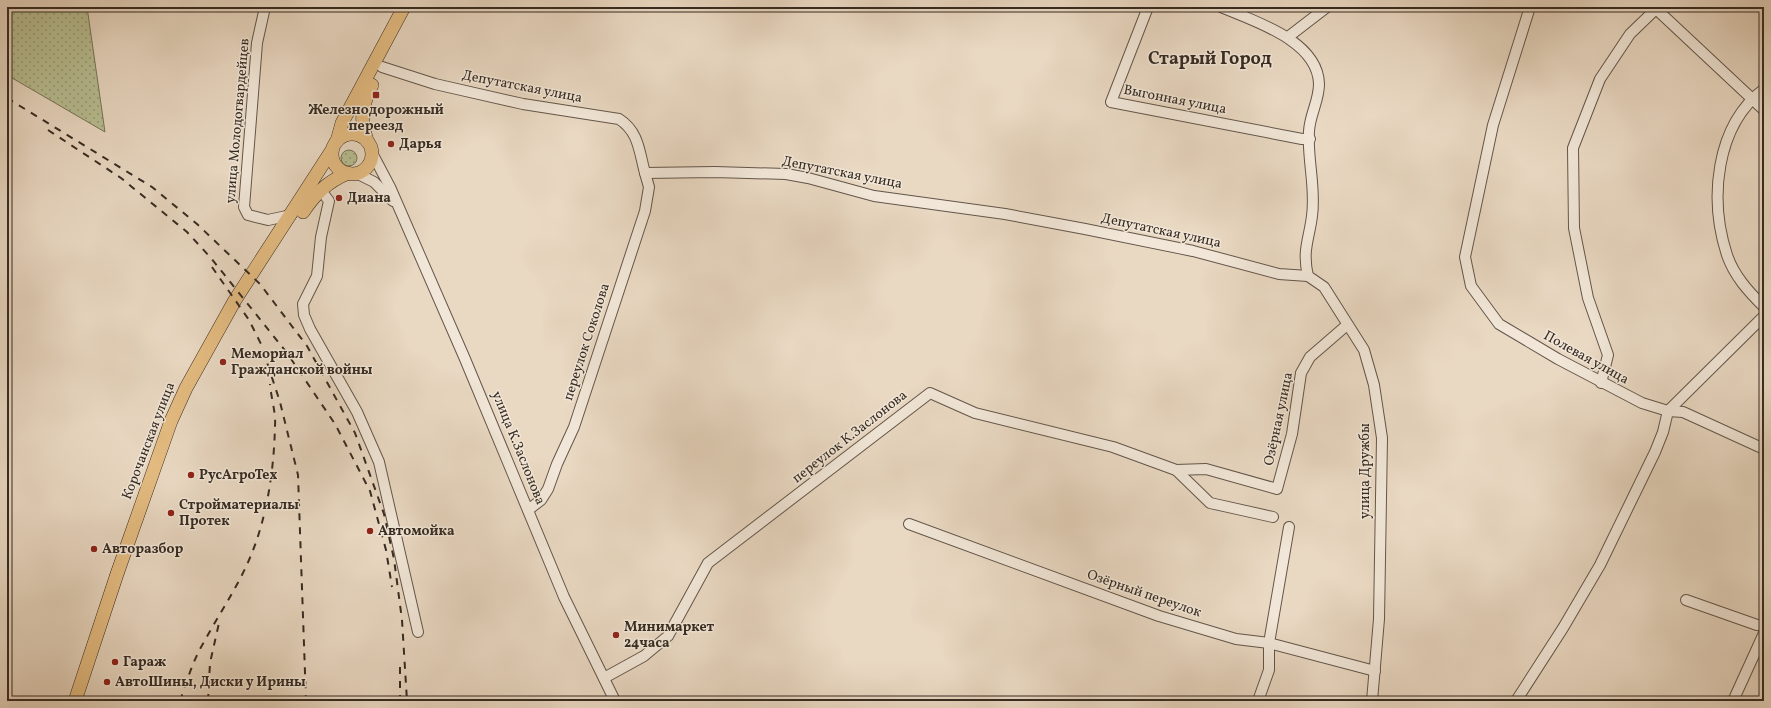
<svg xmlns="http://www.w3.org/2000/svg" width="1771" height="708" font-family="Vollkorn,serif">
	<defs>
		<pattern id="green-dots" width="8" height="8" patternUnits="userSpaceOnUse"><rect width="8" height="8" fill="#b8be92"/><path d="M2 2h.1M6 6h.1" fill="none" stroke="#969b77" stroke-width="1.8" stroke-linecap="round"/></pattern>
	</defs>
	<rect width="100%" height="100%" fill="#e9d8c2"/>
	<filter id="stains"><feTurbulence type="fractalNoise" baseFrequency=".005" numOctaves="4"/><feColorMatrix values="0 0 0 0 .2 0 0 0 0 .09 0 0 0 0 .02 0 0 0 .5 -.17"/></filter>
	<radialGradient id="worn" r=".72"><stop offset=".6" stop-color="#630" stop-opacity="0"/><stop offset="1" stop-color="#630" stop-opacity=".3"/></radialGradient>
	<!-- green -->
	<g fill="url(#green-dots)" stroke="#77745a">
		<polygon points="7,7 87,7 105,132 7,75"/>
		<circle cx="349" cy="158" r="8"/>
	</g>
	<g fill="none" stroke-linecap="round" stroke-linejoin="round">
		<defs>
			<g id="minor">
				<polyline points="265,7 257,43 244,207 248,215 268,220 291,215"/>
				<polyline points="1148,7 1111,102 1302,139 1310,139"/>
				<path d="M1221,7C1253,21 1318,40 1319,84C1319,101 1310,114 1309,131C1307,159 1316,187 1312,216C1309,240 1302,250 1308,276L1324,287L1364,350L1374,385L1382,438L1379,619L1372,701"/>
				<polyline points="1530,7 1493,125 1465,257 1471,286 1499,324 1558,359 1642,403 1668,411 1683,412 1764,449"/>
				<polyline points="1654,7 1764,110"/>
				<polyline points="1288,37 1327,7"/>
				<path d="M382,67L435,84L523,104L619,119C639,132 639,151 645,173L715,172L786,174L808,178L874,196L1005,214L1085,229L1193,251L1279,274L1308,276"/>
				<path d="M1764,89C1715,126 1709,200 1727,255C1734,276 1749,292 1764,307"/>
				<polyline points="371,151 390,187 465,359 564,597 615,701"/>
				<polyline points="356,173 374,182 393,201"/>
				<polyline points="320,189 329,201 321,237 317,276 303,304 304,315 310,329 357,412 379,462 418,632"/>
				<polyline points="1601,383 1608,355 1588,298 1574,228 1573,148 1600,79 1630,34 1658,7"/>
				<polyline points="1668,411 1764,316"/>
				<polyline points="1176,470 1206,469 1277,489 1292,434 1301,373 1310,357 1347,325"/>
				<polyline points="528,510 541,500 548,489 557,464 574,427 645,211 649,187 645,173"/>
				<polyline points="909,524 1159,616 1236,639 1269,643 1375,671"/>
				<polyline points="1686,600 1757,625 1764,625"/>
				<polyline points="604,678 644,656 668,636 708,563 930,393 975,413 1113,447 1176,470 1210,503 1273,517"/>
				<polyline points="1258,701 1269,670 1269,643 1289,527"/>
				<polyline points="1516,701 1563,628 1600,565 1655,452 1663,432 1668,411"/>
				<polyline points="1733,701 1764,633"/>
			</g>
			<g id="major">
				<circle cx="352" cy="154" r="20"/>
				<polyline points="337,141 342,123 404,7"/>
				<path d="M367,141C360,118 361,107 372,85"/>
				<path d="M303,212C316,193 327,182 348,173"/>
				<polyline points="75,701 117,574 171,421 186,388 235,300 332,150"/>
			</g>
		</defs>
		<!-- minor casing -->
		<use href="#minor" stroke="#63564a" stroke-width="12"/>
		<!-- major casing -->
		<use href="#major" stroke="#362b22" stroke-width="14"/>
		<!-- minor -->
		<use href="#minor" stroke="#f1e6d7" stroke-width="10"/>
		<!-- major -->
		<use href="#major" stroke="#e4bc81" stroke-width="13"/>
		<!-- rail -->
		<g stroke="#362b22" stroke-width="2" stroke-dasharray="7 7" stroke-linecap="butt">
			<polyline points="7,98 152,187 197,224 260,284 307,346 355,433 384,514 394,559 402,620 407,701"/>
			<polyline points="48,130 121,178 187,232 211,258 287,353 335,424 370,491 386,550 392,587"/>
			<polyline points="212,267 249,320 261,344 280,402 298,475 306,701"/>
			<polyline points="400,667 400,701"/>
			<path d="M180,701C187,681 193,660 204,642C219,614 237,588 249,560C267,519 274,470 275,426C276,412 271,398 270,384"/>
			<polyline points="208,701 210,663 219,623"/>
		</g>
	</g>
	<!-- markers -->
	<g fill="#8f2418" stroke="#f1e6d7" stroke-width="1.5">
		<rect x="372" y="91" width="8" height="8" rx="2"/>
		<circle cx="391" cy="144" r="4"/>
		<circle cx="339" cy="198" r="4"/>
		<circle cx="223" cy="362" r="4"/>
		<circle cx="191" cy="475" r="4"/>
		<circle cx="171" cy="513" r="4"/>
		<circle cx="370" cy="531" r="4"/>
		<circle cx="94" cy="549" r="4"/>
		<circle cx="616" cy="635" r="4"/>
		<circle cx="115" cy="662" r="4"/>
		<circle cx="107" cy="682" r="4"/>
	</g>
	<g text-anchor="middle" dominant-baseline="central" stroke-width="3" stroke-linejoin="round" paint-order="stroke">
		<!-- street labels -->
		<g font-size="14" fill="#362b22" stroke="#f1e6d7">
			<text transform="translate(522 87) rotate(11)">Депутатская улица</text>
			<text transform="translate(1175 100) rotate(11)">Выгонная улица</text>
			<text transform="translate(238 121) rotate(-85)">улица Молодогвардейцев</text>
			<text transform="translate(842 173) rotate(11)">Депутатская улица</text>
			<text transform="translate(1161 231) rotate(12)">Депутатская улица</text>
			<text transform="translate(587 342) rotate(-72)">переулок Соколова</text>
			<text transform="translate(1586 358) rotate(29)">Полевая улица</text>
			<text transform="translate(1279 419) rotate(-78)">Озёрная улица</text>
			<text transform="translate(850 437) rotate(-38)">переулок К.Заслонова</text>
			<text transform="translate(149 441) rotate(-69)">Корочанская улица</text>
			<text transform="translate(518 448) rotate(68)">улица К.Заслонова</text>
			<text transform="translate(1365 471) rotate(-90)">улица Дружбы</text>
			<text transform="translate(1144 594) rotate(19)">Озёрный переулок</text>
		</g>
		<!-- poi labels -->
		<g font-size="14" font-weight="bold" fill="#362b22" stroke="#f1e6d7" text-anchor="start">
			<text x="376" y="110" text-anchor="middle">Железнодорожный<tspan x="376" dy="16">переезд</tspan></text>
			<text x="399" y="144">Дарья</text>
			<text x="347" y="198">Диана</text>
			<text x="231" y="354">Мемориал<tspan x="231" dy="16">Гражданской войны</tspan></text>
			<text x="199" y="475">РусАгроТех</text>
			<text x="179" y="505">Стройматериалы<tspan x="179" dy="16">Протек</tspan></text>
			<text x="378" y="531">Автомойка</text>
			<text x="102" y="549">Авторазбор</text>
			<text x="624" y="627">Минимаркет<tspan x="624" dy="16">24часа</tspan></text>
			<text x="123" y="662">Гараж</text>
			<text x="115" y="682">АвтоШины, Диски у Ирины</text>
		</g>
		<!-- district labels -->
		<g font-size="18" font-weight="bold" fill="#362b22" stroke="#f1e6d7">
			<text x="1210" y="59">Старый Город</text>
		</g>
	</g>
	<!-- margin -->
	<rect width="1771" height="708" fill="none" stroke="#e9d8c2" stroke-width="24"/>
	<rect x="8" y="8" width="1755" height="692" fill="none" stroke="#362b22" stroke-width="2"/>
	<rect x="12" y="12" width="1747" height="684" fill="none" stroke="#362b22"/>
	<rect width="100%" height="100%" filter="url(#stains)"/>
	<rect width="100%" height="100%" fill="url(#worn)"/>
</svg>
